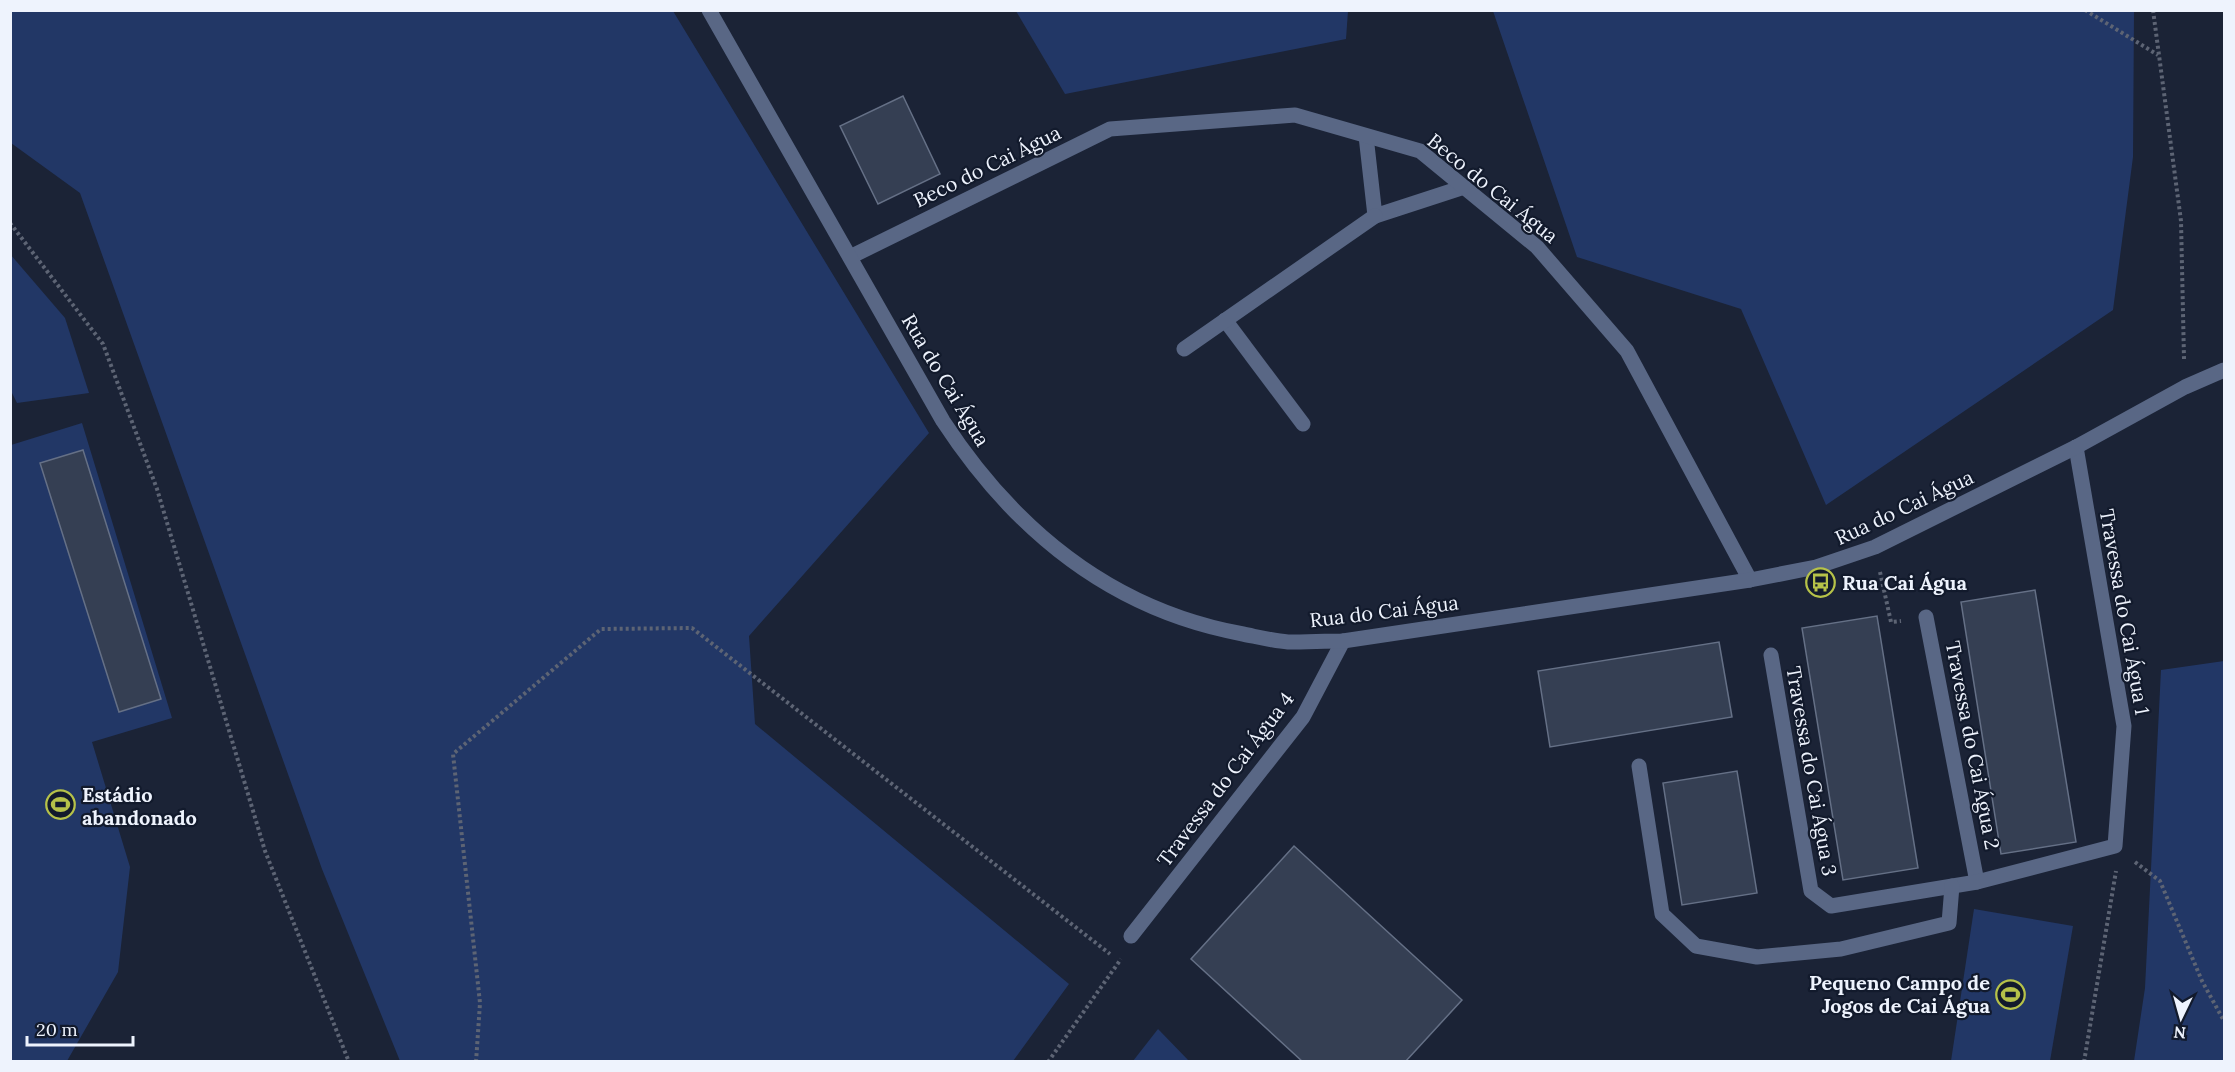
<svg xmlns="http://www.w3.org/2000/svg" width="2235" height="1072" font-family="Lora,serif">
	<rect width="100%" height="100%" fill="#1b2336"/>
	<!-- green -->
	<g fill="#223766">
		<polygon points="11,10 673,11 929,433 749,636 755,724 1069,984 1013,1061 400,1061 322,869 80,193 11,143"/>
		<polygon points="1016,11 1348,11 1346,39 1065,94"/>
		<polygon points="1493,11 2134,11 2133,157 2113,310 1826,505 1741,309 1577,257"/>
		<polygon points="10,254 65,318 89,393 17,403 10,389"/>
		<polygon points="82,423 172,718 92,742 130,867 118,972 67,1061 11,1062 11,445"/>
		<polygon points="2224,661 2224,1061 2134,1061 2145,988 2161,670"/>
		<polygon points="1974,909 2073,926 2050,1061 1951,1061"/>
		<polygon points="1158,1029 1189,1061 1133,1061"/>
	</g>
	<!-- building -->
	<g fill="#353f53" stroke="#657086" stroke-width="1.5">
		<polygon points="903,96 940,174 878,204 840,126"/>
		<polygon points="83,450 161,699 119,712 40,463"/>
		<polygon points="2035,590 2076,842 2001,854 1961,602"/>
		<polygon points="1877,616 1918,868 1843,880 1802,628"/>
		<polygon points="1719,642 1732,717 1550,747 1538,671"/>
		<polygon points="1737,771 1757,893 1682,905 1663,783"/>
		<polygon points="1294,846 1462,1000 1405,1062 1303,1062 1191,959"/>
	</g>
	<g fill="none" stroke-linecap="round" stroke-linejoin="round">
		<!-- path -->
		<g stroke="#5d6474" stroke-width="4" stroke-dasharray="3 3" stroke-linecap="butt">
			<polyline points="2085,10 2158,55"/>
			<polyline points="2153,10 2181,221 2184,359"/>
			<polyline points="10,223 103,344 157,489 265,851 349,1062"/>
			<polyline points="1880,572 1891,622 1901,621"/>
			<polyline points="2135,862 2160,881 2202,981 2224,1021"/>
			<polyline points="476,1062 480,1003 453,754 601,629 692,628 1110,954"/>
			<polyline points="1048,1062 1121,959"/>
			<polyline points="2084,1062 2116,871"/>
		</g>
		<!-- service -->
		<g stroke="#596785" stroke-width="15">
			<polyline points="1366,136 1375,216 1464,187"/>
			<polyline points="1225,320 1303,424"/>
			<polyline points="1184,349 1375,216"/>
		</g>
		<!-- minor -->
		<g stroke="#596785" stroke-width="15">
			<polyline points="850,257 1110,129 1295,115 1420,151 1537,247 1627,351 1750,580"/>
			<polyline points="1926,617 1977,882"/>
			<polyline points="1771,655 1811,891 1831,906 1977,882 2115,846 2124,726 2076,447"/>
			<polyline points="1639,766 1662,914 1696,946 1757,957 1841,949 1949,923 1952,886"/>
			<polyline points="1131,936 1303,717 1343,641"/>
		</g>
		<!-- tertiary -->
		<path stroke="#596785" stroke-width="15" d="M709,10L943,421C1015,531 1111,610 1243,634C1258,637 1274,641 1288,642C1307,642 1325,641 1343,641L1750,580L1816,567L1875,547L2076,447L2185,387L2224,370"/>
	</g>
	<!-- icons -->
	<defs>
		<symbol id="bus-ring" viewBox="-11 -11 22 22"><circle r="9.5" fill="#121a2c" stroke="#b6c249" stroke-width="1.5"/><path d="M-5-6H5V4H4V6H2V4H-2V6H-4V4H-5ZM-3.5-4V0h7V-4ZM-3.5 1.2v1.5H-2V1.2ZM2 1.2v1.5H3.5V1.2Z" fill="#b6c249"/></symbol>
		<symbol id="stadium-ring" viewBox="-11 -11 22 22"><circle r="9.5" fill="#121a2c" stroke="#b6c249" stroke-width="1.5"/><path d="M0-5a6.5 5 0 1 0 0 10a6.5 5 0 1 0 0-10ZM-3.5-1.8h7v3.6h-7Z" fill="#b6c249"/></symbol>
	</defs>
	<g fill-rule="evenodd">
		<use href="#bus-ring" x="1804" y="566" width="33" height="33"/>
		<use href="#stadium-ring" x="44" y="788" width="33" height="33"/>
		<use href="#stadium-ring" x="1994" y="978" width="33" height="33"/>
	</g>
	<g text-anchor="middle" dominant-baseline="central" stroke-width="4.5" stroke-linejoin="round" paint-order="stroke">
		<!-- street labels -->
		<g font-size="20" fill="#eef3fd" stroke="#121a2c">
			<text transform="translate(987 166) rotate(-26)">Beco do Cai Água</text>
			<text transform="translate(1493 188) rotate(39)">Beco do Cai Água</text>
			<text transform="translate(946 380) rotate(59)">Rua do Cai Água</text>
			<text transform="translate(1904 507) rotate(-25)">Rua do Cai Água</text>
			<text transform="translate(1384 611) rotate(-7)">Rua do Cai Água</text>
			<text transform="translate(2125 612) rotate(80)">Travessa do Cai Água 1</text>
			<text transform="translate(1973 745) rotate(79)">Travessa do Cai Água 2</text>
			<text transform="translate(1812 771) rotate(80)">Travessa do Cai Água 3</text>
			<text transform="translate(1225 779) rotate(-53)">Travessa do Cai Água 4</text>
		</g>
		<!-- poi labels -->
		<g font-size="20" font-weight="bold" fill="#eef3fd" stroke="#121a2c" text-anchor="start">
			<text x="1842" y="582">Rua Cai Água</text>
			<text x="82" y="794">Estádio<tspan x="82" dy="23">abandonado</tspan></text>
			<text x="1990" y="982" text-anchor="end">Pequeno Campo de<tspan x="1990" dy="23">Jogos de Cai Água</tspan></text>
		</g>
	</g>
	<!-- border -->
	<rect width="2235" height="1072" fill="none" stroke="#eef3fd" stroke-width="24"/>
	<!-- north arrow -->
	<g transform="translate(2181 1018) rotate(185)" stroke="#121a2c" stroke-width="4.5" paint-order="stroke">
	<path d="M0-4.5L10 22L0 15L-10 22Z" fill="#eef3fd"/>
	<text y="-9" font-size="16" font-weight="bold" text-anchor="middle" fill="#eef3fd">N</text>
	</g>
	<!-- scale -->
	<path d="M27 1036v9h106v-9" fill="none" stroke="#eef3fd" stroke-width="3"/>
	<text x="36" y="1036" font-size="18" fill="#eef3fd" stroke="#121a2c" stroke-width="4.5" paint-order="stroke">20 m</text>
</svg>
